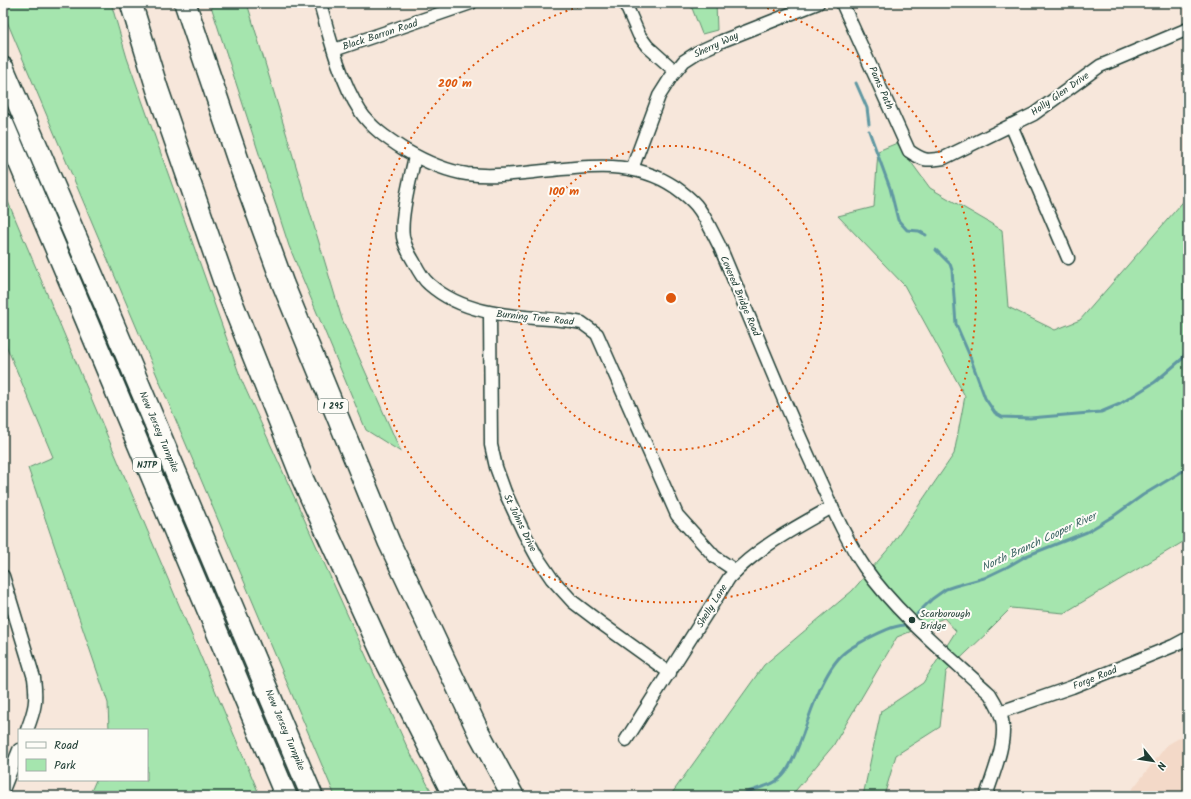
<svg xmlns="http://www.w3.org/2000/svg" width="1191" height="799" font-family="Kalam,sans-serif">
	<rect width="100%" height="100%" fill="#f7e7db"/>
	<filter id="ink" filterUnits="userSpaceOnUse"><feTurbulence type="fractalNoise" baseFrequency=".025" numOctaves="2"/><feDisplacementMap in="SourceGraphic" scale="8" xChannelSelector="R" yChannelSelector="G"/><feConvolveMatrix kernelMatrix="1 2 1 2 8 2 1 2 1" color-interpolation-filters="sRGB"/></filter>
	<g filter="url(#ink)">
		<!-- built -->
		<polygon fill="#f3d9c8" points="1188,733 1188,796 1127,796 1167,745"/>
		<!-- green -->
		<g fill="#a5e5ae" stroke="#629171">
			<polygon points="3,3 111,3 127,58 241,379 408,749 434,796 335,796 3,12"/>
			<polygon points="210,3 247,3 342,319 401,452 366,430 289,246"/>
			<polygon points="690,3 716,3 717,30 702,34"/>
			<polygon points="897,143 930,188 1002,230 1008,307 1055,330 1080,320 1188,196 1188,539 1064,613 1011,608 988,631 988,632 946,672 940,727 896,755 884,796 863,796 881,711 923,683 956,631 944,618 897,637 833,746 791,796 670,796 764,665 852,591 891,546 954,454 965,396 904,285 838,216 874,207 878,151"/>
			<polygon points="3,190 260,796 89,796 96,780 147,780 147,730 109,730 108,703 28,468 53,457 3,338"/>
		</g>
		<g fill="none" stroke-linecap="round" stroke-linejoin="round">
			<!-- stream -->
			<g stroke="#6098a2" stroke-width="3">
				<polyline points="856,83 867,108 869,124"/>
				<polyline points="869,131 890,188 898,220 907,230 919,231 926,235"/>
				<polyline points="936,250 950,264 952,270 956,324 969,354 985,398 995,413 1002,417 1030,418 1101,412 1120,404 1155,382 1182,359 1188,349"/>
				<polyline points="917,614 932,599 946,589 955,586 984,578 1007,567 1026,556 1087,532 1115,515 1143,495 1188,468"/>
				<path d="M739,796C754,787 774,788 785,773C793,762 798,747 803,734C811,710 825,669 844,653C851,647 858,644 865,640C877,634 891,626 905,625"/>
			</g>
			<defs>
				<g id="street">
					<path d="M320,3C329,36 341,82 360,111C371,128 388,139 405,150C424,161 446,171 467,174C535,182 614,145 675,187C682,192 690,198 696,205C706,217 712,232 720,247C751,320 780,394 813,466C829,500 844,537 865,568C897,614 949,656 990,694C995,702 1000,710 1002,720C1007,742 993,774 986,796"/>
					<polyline points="625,3 639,35 647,46 675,71"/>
					<path d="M842,3L909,151C924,161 926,161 944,158L1034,114L1100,66L1188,29"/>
					<polyline points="334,50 471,3"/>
					<polyline points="1011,125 1068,258"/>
					<path d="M415,156C411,177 400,216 403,237C405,246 409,254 414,262C418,270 423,279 429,284C467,318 523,316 571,321L582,323L597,334L677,515L715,557L736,571"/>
					<polyline points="632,169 659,96 671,77 684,61 698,52 722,41 818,3"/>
					<polyline points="490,313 491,445 496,467 505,492 524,533 537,557 552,579 573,602 602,624 670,673"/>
					<path d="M3,576L34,678C37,701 35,709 27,730"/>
					<polyline points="1000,712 1072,687 1173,646 1188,638"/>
					<path d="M626,740L729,578C758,547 796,527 832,507"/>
					<polyline points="3,790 19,750"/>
				</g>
				<g id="highway">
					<polyline points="131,3 157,88 227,290 303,480 384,657 454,796"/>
					<polyline points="185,3 240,166 283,284 389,542 479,733 513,796"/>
					<polyline points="3,68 110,316 312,796"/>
					<polyline points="3,124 85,317 286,796"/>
				</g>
			</defs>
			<!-- street casing -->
			<use href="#street" stroke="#1f3d34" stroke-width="15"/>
			<!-- highway casing -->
			<use href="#highway" stroke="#1f3d34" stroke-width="24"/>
			<!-- street -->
			<use href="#street" stroke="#fdfcf7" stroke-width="12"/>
			<!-- highway -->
			<use href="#highway" stroke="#fdfcf7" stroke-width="21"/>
		</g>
	</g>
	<!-- distance rings -->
	<g fill="none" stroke="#de580e" stroke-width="2" stroke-dasharray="2 4">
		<circle cx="671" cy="298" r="152"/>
		<path d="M750 3A305 305 0 1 1 592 3"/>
	</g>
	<!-- markers -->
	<circle fill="#1f3d34" stroke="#fdfcf7" stroke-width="1.5" cx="912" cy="620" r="4"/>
	<g text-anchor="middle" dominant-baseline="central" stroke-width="4" stroke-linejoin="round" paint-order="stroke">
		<!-- shield labels -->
		<g fill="#fdfcf7" stroke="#62766e" stroke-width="1">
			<rect x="318" y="399" width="30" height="14" rx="3"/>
			<rect x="133" y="458" width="28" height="14" rx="3"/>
		</g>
		<g font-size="9" font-weight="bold" fill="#1f3d34">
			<text x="333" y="406">I 295</text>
			<text x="147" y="465">NJTP</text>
		</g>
		<!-- street labels -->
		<g font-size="10" fill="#1f3d34" stroke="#fdfcf7">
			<text transform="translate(380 35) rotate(-18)">Black Barron Road</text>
			<text transform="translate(716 45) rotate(-25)">Sherry Way</text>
			<text transform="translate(881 88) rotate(66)">Pams Path</text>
			<text transform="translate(1060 94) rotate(-35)">Holly Glen Drive</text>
			<text transform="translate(740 296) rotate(67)">Covered Bridge Road</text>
			<text transform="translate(535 318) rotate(6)">Burning Tree Road</text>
			<text transform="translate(159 432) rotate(67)">New Jersey Turnpike</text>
			<text transform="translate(520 523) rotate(64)">St Johns Drive</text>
			<text transform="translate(712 606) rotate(-58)">Shelly Lane</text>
			<text transform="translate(1095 678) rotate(-22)">Forge Road</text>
			<text transform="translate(285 730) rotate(67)">New Jersey Turnpike</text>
		</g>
		<!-- poi labels -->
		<g font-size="10" fill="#1f3d34" stroke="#fdfcf7" text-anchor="start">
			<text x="920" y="614">Scarborough<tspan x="920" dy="12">Bridge</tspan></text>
		</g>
		<!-- water labels -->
		<g font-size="11" font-style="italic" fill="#3a6362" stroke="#fdfcf7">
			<text transform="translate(1039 542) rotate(-25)">North Branch Cooper River</text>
		</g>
	</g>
	<circle cx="671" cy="298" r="6" fill="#de580e" stroke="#fdfcf7" stroke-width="2"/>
	<g font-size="12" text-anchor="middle" font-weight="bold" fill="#de580e" stroke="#fdfcf7" stroke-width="4" stroke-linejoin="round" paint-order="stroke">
		<text x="455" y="87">200 m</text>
		<text x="564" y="195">100 m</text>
	</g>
	<!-- margin -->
	<rect width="1191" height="799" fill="none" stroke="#fdfcf7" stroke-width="16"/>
	<rect x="8" y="8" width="1175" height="783" fill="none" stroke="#1f3d34" stroke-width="1.5" filter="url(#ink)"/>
	<!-- legend -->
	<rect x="18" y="729" width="130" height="52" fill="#fdfcf7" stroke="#a4b0a9"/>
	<rect x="26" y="742" width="20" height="6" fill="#fdfcf7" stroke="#a4b0a9"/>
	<text x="54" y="749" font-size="12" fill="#1f3d34">Road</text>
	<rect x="26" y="759" width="20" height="12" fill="#a5e5ae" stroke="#a4b0a9"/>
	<text x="54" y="769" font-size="12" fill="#1f3d34">Park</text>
	<!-- north arrow -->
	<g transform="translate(1153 761) rotate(120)" stroke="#fdfcf7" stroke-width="3" paint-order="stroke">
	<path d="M0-3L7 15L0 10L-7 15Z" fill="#1f3d34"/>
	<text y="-6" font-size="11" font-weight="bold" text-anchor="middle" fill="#1f3d34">N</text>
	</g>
</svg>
